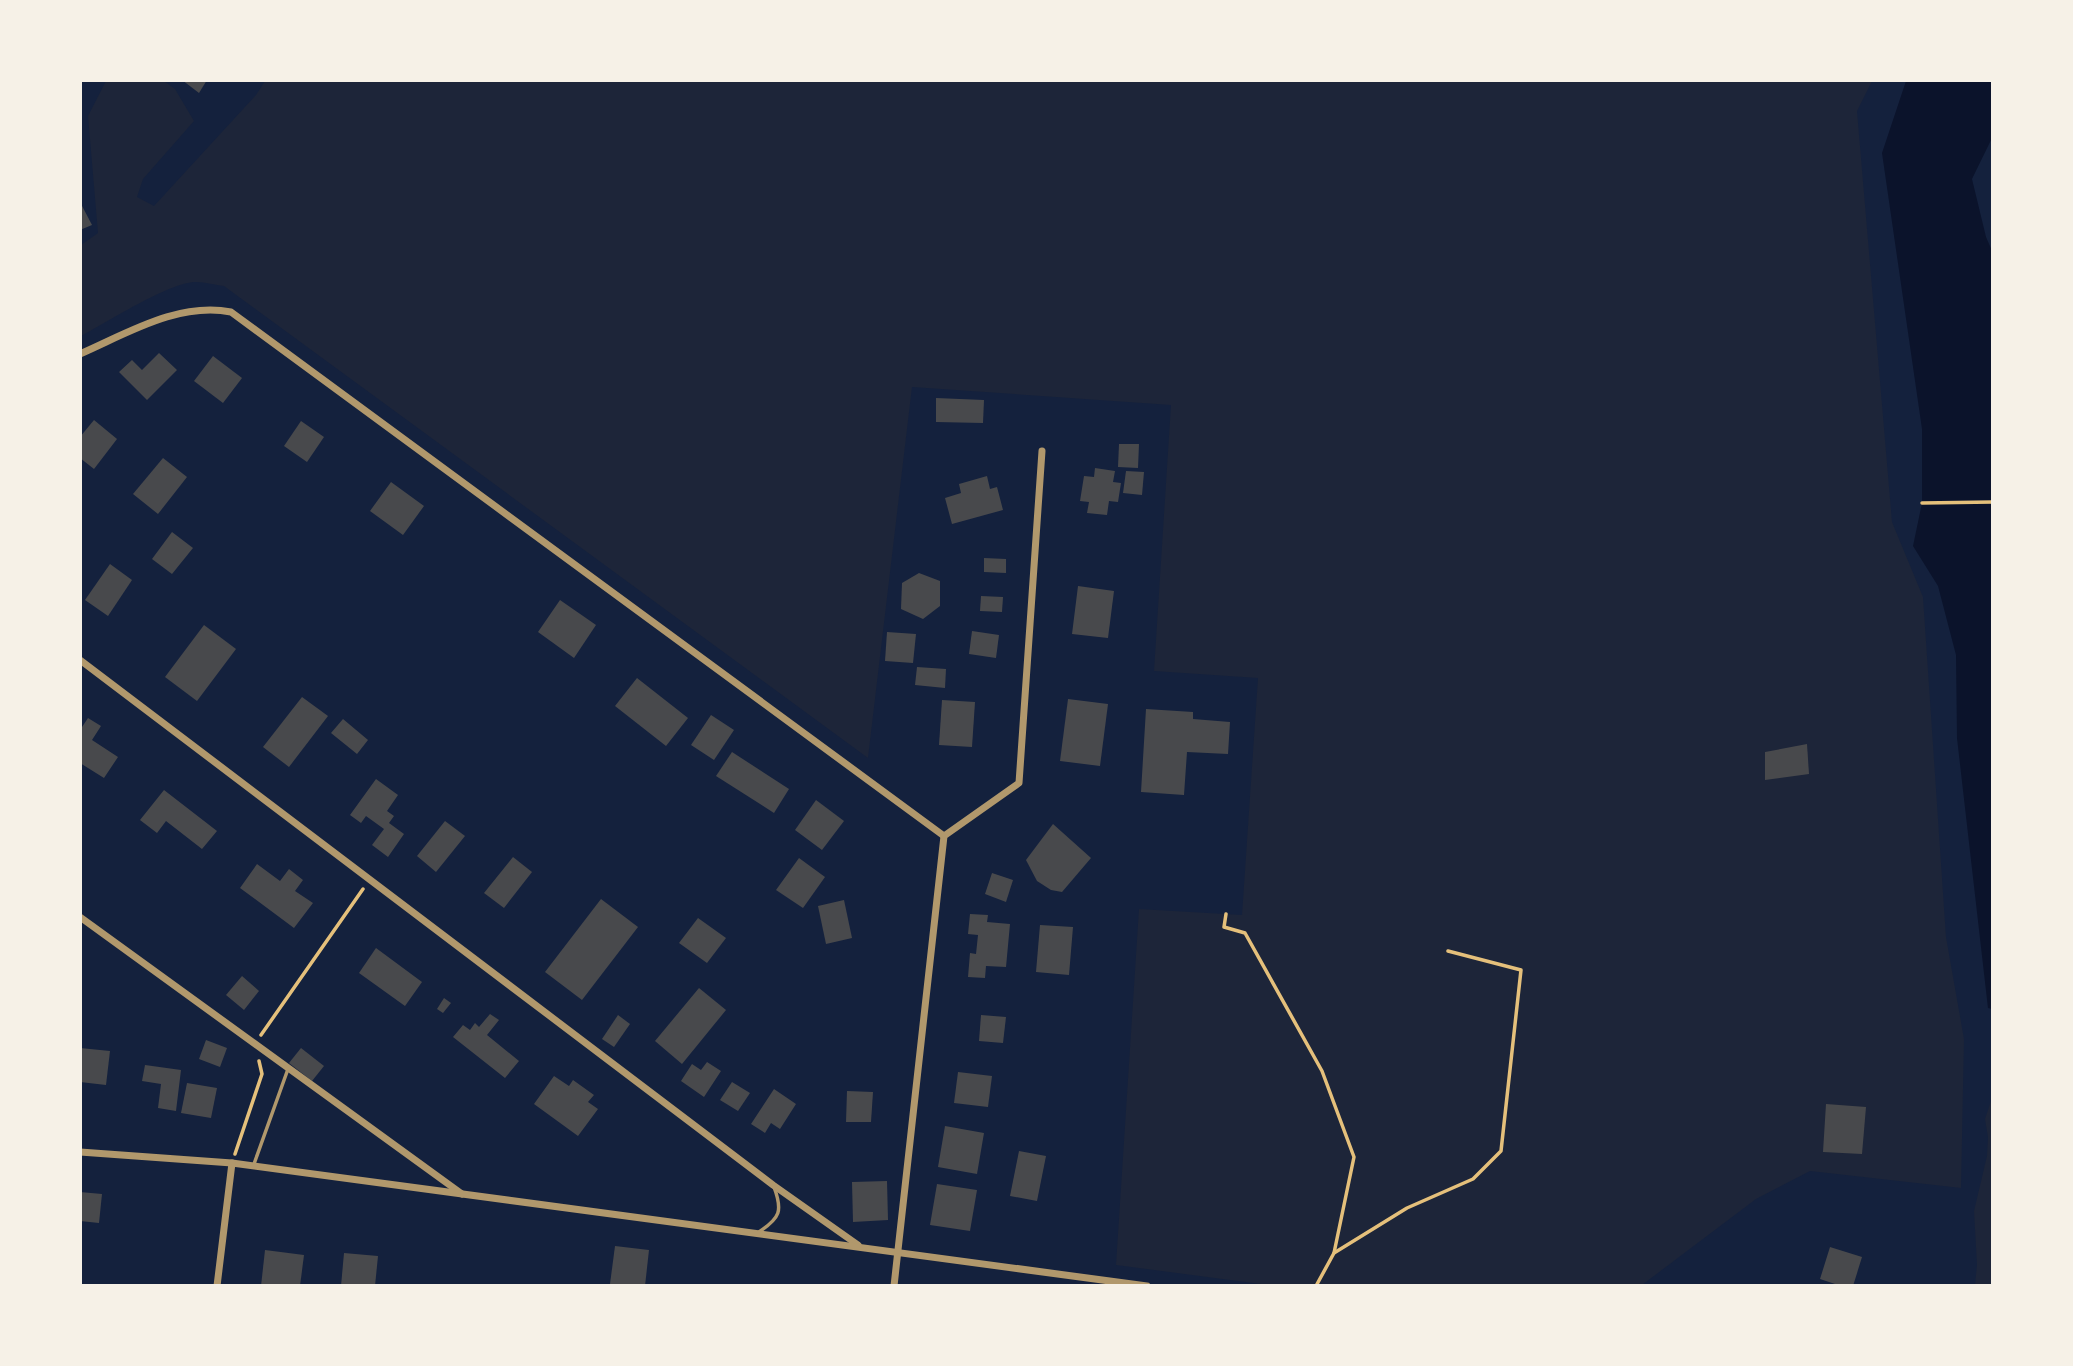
<svg xmlns="http://www.w3.org/2000/svg" width="2073" height="1366" font-family="'DM Sans',sans-serif">
	<rect width="100%" height="100%" fill="#14213d"/>
	<!-- green -->
	<g fill="#1d2539">
		<path d="M106,81H164L175,89L194,121L143,179L137,197L154,206L256,95L265,81H1872L1857,111L1892,522L1923,597L1946,937L1964,1039L1961,1188L1810,1171L1756,1199L1642,1285L1276,1286L1116,1265L1139,909L1242,915L1258,678L1154,671L1171,405L912,387L868,758L224,286C215,285 205,282 196,282C169,282 106,323 81,336V245L98,233L88,116Z"/>
		<polygon points="1992,1098 1992,1285 1975,1285 1977,1265 1974,1211 1987,1156 1988,1137 1985,1119"/>
	</g>
	<!-- water -->
	<polygon fill="#0b132b" points="1906,81 1992,81 1992,138 1972,179 1986,237 1993,253 1992,1009 1988,1008 1957,738 1956,655 1938,586 1913,546 1922,503 1922,429 1882,153"/>
	<!-- building -->
	<g fill="#48494c">
		<polygon points="182,80 207,80 199,93"/>
		<polygon points="80,202 92,225 80,230"/>
		<polygon points="159,353 177,370 147,400 119,372 132,360 142,370"/>
		<polygon points="213,356 242,378 223,403 194,381"/>
		<polygon points="936,398 984,400 983,423 936,422"/>
		<polygon points="94,420 117,439 94,469 80,458 80,437"/>
		<polygon points="301,421 324,437 307,462 284,446"/>
		<polygon points="1119,444 1139,444 1138,468 1118,467"/>
		<polygon points="163,458 187,477 158,514 133,494"/>
		<polygon points="1095,468 1115,471 1113,482 1121,483 1118,502 1109,501 1107,515 1087,513 1089,502 1080,501 1084,476 1094,477"/>
		<polygon points="1126,471 1144,472 1142,495 1123,493"/>
		<polygon points="987,476 990,489 997,487 1003,510 952,524 945,498 961,493 959,484"/>
		<polygon points="391,482 424,506 403,535 370,511"/>
		<polygon points="172,532 193,548 172,574 152,559"/>
		<polygon points="984,558 1006,559 1006,573 984,572"/>
		<polygon points="110,564 132,580 108,616 85,600"/>
		<polygon points="919,573 940,581 940,606 923,619 901,609 902,583"/>
		<polygon points="1078,586 1114,591 1108,638 1072,634"/>
		<polygon points="981,596 1003,597 1002,612 980,611"/>
		<polygon points="560,600 596,625 574,658 538,632"/>
		<polygon points="204,625 236,649 197,701 165,677"/>
		<polygon points="972,631 999,635 996,658 969,654"/>
		<polygon points="887,632 916,634 913,663 885,661"/>
		<polygon points="917,667 946,669 945,688 915,685"/>
		<polygon points="637,678 688,718 666,746 615,706"/>
		<polygon points="302,697 328,716 289,767 263,747"/>
		<polygon points="1068,699 1108,704 1100,766 1060,761"/>
		<polygon points="942,700 975,702 972,747 939,745"/>
		<polygon points="1146,709 1193,712 1193,719 1230,722 1228,754 1187,752 1184,795 1141,792"/>
		<polygon points="711,715 734,730 714,760 691,745"/>
		<polygon points="88,718 101,726 92,740 118,757 104,778 80,763 80,730"/>
		<polygon points="343,719 368,740 357,754 331,733"/>
		<polygon points="1807,744 1809,774 1765,780 1765,752"/>
		<polygon points="732,752 789,789 774,813 716,776"/>
		<polygon points="376,779 398,795 387,811 394,816 389,823 404,834 388,857 372,845 384,829 366,816 361,823 350,815"/>
		<polygon points="164,790 217,831 202,849 166,821 157,833 140,820"/>
		<polygon points="816,800 844,821 822,850 795,830"/>
		<polygon points="445,821 465,836 436,872 417,856"/>
		<polygon points="1053,824 1091,858 1062,892 1051,890 1037,881 1026,860"/>
		<polygon points="513,857 532,872 504,908 484,893"/>
		<polygon points="799,858 825,877 803,908 776,890"/>
		<polygon points="257,864 280,881 289,869 303,880 295,891 313,903 294,928 240,888"/>
		<polygon points="992,873 1013,880 1006,902 985,894"/>
		<polygon points="601,899 638,927 582,1000 545,972"/>
		<polygon points="844,900 852,938 826,944 818,906"/>
		<polygon points="970,914 988,915 987,922 1010,924 1006,967 986,966 985,978 968,977 970,953 976,954 978,935 968,934"/>
		<polygon points="698,918 726,938 707,963 679,943"/>
		<polygon points="1040,925 1073,927 1069,975 1036,972"/>
		<polygon points="376,948 422,982 405,1006 359,973"/>
		<polygon points="242,976 259,991 244,1010 226,995"/>
		<polygon points="699,988 726,1010 682,1064 655,1041"/>
		<polygon points="444,998 451,1003 443,1013 437,1009"/>
		<polygon points="490,1014 499,1020 487,1035 519,1061 505,1078 453,1037 463,1025 470,1030 475,1023 479,1027"/>
		<polygon points="618,1015 630,1024 614,1047 602,1039"/>
		<polygon points="981,1015 1006,1017 1003,1043 979,1041"/>
		<polygon points="206,1040 227,1048 220,1067 199,1059"/>
		<polygon points="80,1048 110,1051 106,1085 80,1082"/>
		<polygon points="301,1048 324,1066 312,1081 289,1063"/>
		<polygon points="707,1062 721,1071 704,1097 681,1081 692,1064 701,1070"/>
		<polygon points="145,1065 181,1070 176,1111 158,1108 161,1084 142,1081"/>
		<polygon points="958,1072 992,1076 988,1107 954,1103"/>
		<polygon points="554,1076 569,1086 573,1080 594,1095 588,1102 598,1109 578,1136 534,1104"/>
		<polygon points="732,1082 750,1093 738,1111 720,1100"/>
		<polygon points="187,1083 217,1088 211,1118 181,1113"/>
		<polygon points="774,1089 796,1104 780,1129 771,1123 765,1133 751,1124"/>
		<polygon points="847,1091 873,1092 871,1122 846,1122"/>
		<polygon points="1826,1104 1866,1107 1862,1154 1823,1152"/>
		<polygon points="945,1126 984,1133 977,1174 938,1167"/>
		<polygon points="1019,1151 1046,1156 1037,1201 1010,1196"/>
		<polygon points="887,1181 888,1220 853,1222 852,1182"/>
		<polygon points="937,1184 977,1190 970,1231 930,1225"/>
		<polygon points="80,1192 102,1194 99,1223 80,1221"/>
		<polygon points="615,1246 649,1250 645,1286 610,1284"/>
		<polygon points="1830,1247 1862,1257 1853,1286 1841,1286 1820,1279"/>
		<polygon points="265,1250 304,1255 300,1286 261,1286"/>
		<polygon points="344,1253 378,1256 375,1286 341,1286"/>
	</g>
	<g fill="none" stroke-linecap="round" stroke-linejoin="round">
		<!-- path -->
		<g stroke="#e5c07b" stroke-width="3.5">
			<polyline points="1922,503 1993,502"/>
			<polyline points="1226,914 1224,927 1245,933 1322,1071 1354,1157 1334,1253"/>
			<polyline points="261,1035 363,889"/>
			<polyline points="235,1154 262,1074 259,1061"/>
			<polyline points="1316,1286 1334,1253 1407,1208 1473,1179 1501,1151 1521,970 1448,951"/>
		</g>
		<!-- service -->
		<g stroke="#b1986c" stroke-width="3.5">
			<polyline points="254,1164 288,1069"/>
			<path d="M759,1232C780,1218 783,1211 774,1187"/>
		</g>
		<!-- minor -->
		<g stroke="#b1986c" stroke-width="7">
			<path d="M80,354C128,333 178,302 231,312L944,836"/>
			<polyline points="80,660 773,1185 858,1245"/>
			<polyline points="80,917 462,1194"/>
			<polyline points="80,1152 232,1163 1147,1286"/>
			<polyline points="217,1286 232,1163"/>
			<polyline points="894,1286 944,836 1019,783 1042,451"/>
		</g>
	</g>
	<!-- border -->
	<rect width="2073" height="1366" fill="none" stroke="#f6f1e7" stroke-width="164"/>
</svg>
